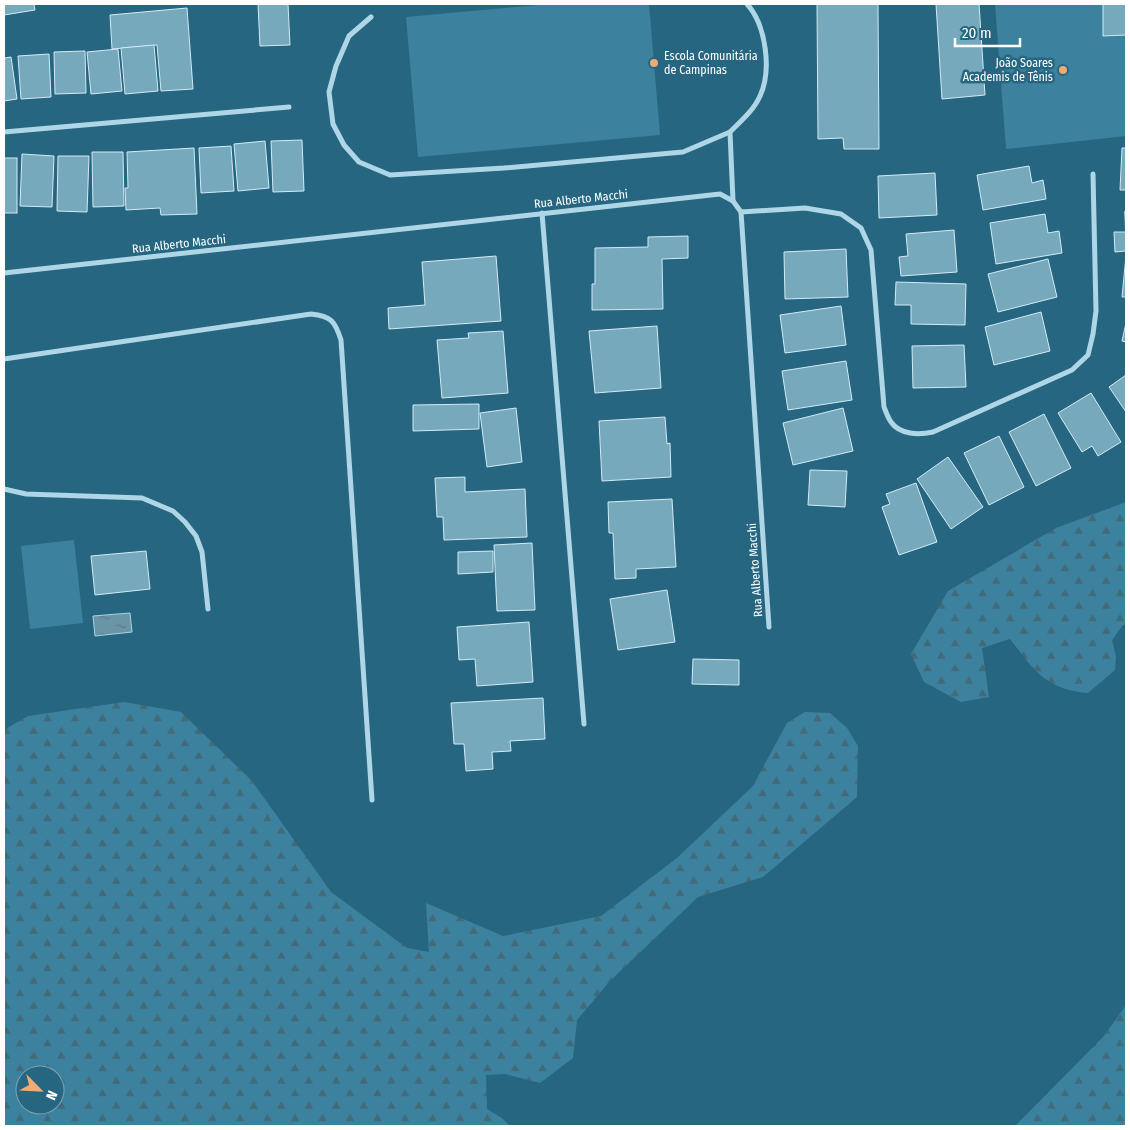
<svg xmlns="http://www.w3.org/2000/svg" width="1130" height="1130" font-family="'Fira Sans Condensed',sans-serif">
	<defs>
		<pattern id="forest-firs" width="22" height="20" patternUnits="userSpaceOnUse" patternTransform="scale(1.25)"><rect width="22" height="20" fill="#3c829e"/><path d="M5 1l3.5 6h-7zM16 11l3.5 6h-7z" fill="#436a79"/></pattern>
		<pattern id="water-ripples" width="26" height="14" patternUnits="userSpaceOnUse" patternTransform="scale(1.25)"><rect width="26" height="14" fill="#6a95a7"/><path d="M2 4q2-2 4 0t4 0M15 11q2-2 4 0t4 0" fill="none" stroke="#607b87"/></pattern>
	</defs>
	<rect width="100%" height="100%" fill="#276681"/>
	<!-- forest -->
	<g fill="url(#forest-firs)" fill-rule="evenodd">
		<path d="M1126,502V625H1123L1112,640L1116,657L1115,670L1088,693C1046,690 1034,670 1010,639L982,648L989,697L961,702L924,682L911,654L948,591L1056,528Z"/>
		<path d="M124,702L181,712L252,781L331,892L407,948L429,952L426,903L503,936L601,916L677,858L753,786L787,723L805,712L830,713L847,728L858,746L857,797L763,877L698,897L610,981L577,1020L573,1058L540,1083L505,1074L486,1075L487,1109L502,1118L510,1126H4V730L28,716ZM25,1075H55V1105H25Z"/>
		<polygon points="1126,1005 1126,1126 1015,1126 1104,1036"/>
	</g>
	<!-- pitch -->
	<g fill="#3c829e">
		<polygon points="550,4 649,4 660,135 418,157 406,17"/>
		<polygon points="995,4 1126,4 1126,136 1006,149"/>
		<polygon points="74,540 83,623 30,629 21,546"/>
	</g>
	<!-- water -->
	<polygon fill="url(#water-ripples)" stroke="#a3d4e7" points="130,613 132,632 95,636 93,616"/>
	<!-- building -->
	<g fill="#77a9bc" stroke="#d2ebf5">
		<polygon points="4,4 34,4 35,10 4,15"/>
		<polygon points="258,4 288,4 290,45 260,46"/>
		<polygon points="817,4 878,4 879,149 844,149 843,138 818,139"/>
		<polygon points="936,4 979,4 985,95 942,99"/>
		<polygon points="1103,4 1126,4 1126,35 1103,36"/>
		<polygon points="187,8 193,89 161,91 157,45 112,49 110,15"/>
		<polygon points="154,45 158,91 125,94 121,48"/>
		<polygon points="118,49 122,91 91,94 87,52"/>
		<polygon points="85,51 86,93 55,94 54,52"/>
		<polygon points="49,54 51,97 21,99 18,56"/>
		<polygon points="11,57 17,99 4,101 4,58"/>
		<polygon points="302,140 304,191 273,192 271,141"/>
		<polygon points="265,141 269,188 238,191 234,144"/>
		<polygon points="231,146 234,191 201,193 199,148"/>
		<polygon points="194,148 197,214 161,215 160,208 126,210 125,188 128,188 127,152"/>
		<polygon points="1122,148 1126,148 1126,190 1120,190"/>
		<polygon points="92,152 123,152 124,206 93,207"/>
		<polygon points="22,154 54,156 52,207 20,206"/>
		<polygon points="58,156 89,156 87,212 57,211"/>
		<rect x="4" y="158" width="13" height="55"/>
		<polygon points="1029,166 1032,183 1043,180 1046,199 983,210 977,175"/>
		<polygon points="935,173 937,215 879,218 878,176"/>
		<polygon points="1125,211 1126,251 1115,252 1114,232 1126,232"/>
		<polygon points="1045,214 1048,233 1059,231 1062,253 996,264 990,223"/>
		<polygon points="954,230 957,272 901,276 899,257 908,256 906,234"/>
		<polygon points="688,236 688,258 662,259 663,309 592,310 592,284 595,284 595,248 648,247 648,237"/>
		<polygon points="846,249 848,297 785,299 784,252"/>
		<polygon points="496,256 501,321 389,329 388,308 425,305 422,262"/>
		<polygon points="1126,256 1126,297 1122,297"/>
		<polygon points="1048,259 1057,297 998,312 988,274"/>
		<polygon points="896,282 966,284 965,325 911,324 911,305 895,305"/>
		<polygon points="841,306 846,345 785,353 780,315"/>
		<polygon points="1041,312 1050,351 994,365 985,327"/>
		<polygon points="1126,323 1126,342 1122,341"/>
		<polygon points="657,326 661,388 595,393 589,331"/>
		<polygon points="503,331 508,393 442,398 437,340 469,338 468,333"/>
		<polygon points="964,345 966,387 913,388 912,346"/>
		<polygon points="846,361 852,400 788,410 782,371"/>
		<polygon points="1126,375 1126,412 1109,387"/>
		<polygon points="1091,393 1121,442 1098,456 1092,446 1082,452 1058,413"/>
		<polygon points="479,404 479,429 413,431 413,405"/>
		<polygon points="516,408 522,462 487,467 480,413"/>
		<polygon points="843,408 853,451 793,465 783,423"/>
		<polygon points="1044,414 1071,468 1036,486 1009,432"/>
		<polygon points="665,417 667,444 670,443 671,477 602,481 599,421"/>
		<polygon points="999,436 1024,487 989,505 964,453"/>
		<polygon points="948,457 983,507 951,529 917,479"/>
		<polygon points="810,470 847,471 845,507 808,505"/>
		<polygon points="465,477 465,492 525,489 527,537 444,540 443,517 437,517 435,478"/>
		<polygon points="916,483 937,542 899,555 882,507 890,504 886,494"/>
		<polygon points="672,499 676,567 636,569 636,578 615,579 613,533 609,533 608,502"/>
		<polygon points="532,543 535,610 497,611 494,545"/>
		<polygon points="146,551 150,589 95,595 91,556"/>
		<polygon points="493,551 493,572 458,574 458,552"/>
		<polygon points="667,590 675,642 618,650 610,599"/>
		<polygon points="529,622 533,682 477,686 475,659 459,660 457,627"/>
		<polygon points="693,659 739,660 739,685 692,684"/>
		<polygon points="543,698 545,739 510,741 511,751 492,752 493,769 466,771 464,744 454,744 451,703"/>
	</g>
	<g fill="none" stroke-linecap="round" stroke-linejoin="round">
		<!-- street -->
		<g stroke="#afd6e6" stroke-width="5">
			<polyline points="371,17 349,36 336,66 329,92 333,124 344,145 359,162 390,175 504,168 683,152 730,132"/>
			<polyline points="4,132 289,107"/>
			<path d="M733,201L730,132C741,121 754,110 760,96C772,70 766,25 747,4"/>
			<path d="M741,212L805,208L841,214L861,228L871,250L884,407C886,412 888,418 891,422C900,435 919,435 933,432L1072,370L1088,355L1093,334L1096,311L1093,174"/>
			<polyline points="542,213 584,724"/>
			<polyline points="4,273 720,194 733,201 741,212 769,627"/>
			<path d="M4,359L311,314C331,316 335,321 341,340L372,800"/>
			<polyline points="4,489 26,494 142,498 173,511 185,522 196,536 202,552 208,609"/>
		</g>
	</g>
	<!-- markers -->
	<g fill="#eeab74" stroke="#276681" stroke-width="2">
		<circle cx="654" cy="63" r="5"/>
		<circle cx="1063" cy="70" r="5"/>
	</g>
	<g text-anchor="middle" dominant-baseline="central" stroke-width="5" stroke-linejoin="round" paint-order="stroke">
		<!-- poi labels -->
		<g font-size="12" fill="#fff" stroke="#276681" text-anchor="start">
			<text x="664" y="56">Escola Comunitária<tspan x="664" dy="14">de Campinas</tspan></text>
			<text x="1053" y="63" text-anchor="end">João Soares<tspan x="1053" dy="14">Academis de Tênis</tspan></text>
		</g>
		<!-- street labels -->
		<g font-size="12" fill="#fff" stroke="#276681">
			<text transform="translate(581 199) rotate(-6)">Rua Alberto Macchi</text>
			<text transform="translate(179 244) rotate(-6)">Rua Alberto Macchi</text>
			<text transform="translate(755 570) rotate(-94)">Rua Alberto Macchi</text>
		</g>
	</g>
	<!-- border -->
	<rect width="1130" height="1130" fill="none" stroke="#ffffff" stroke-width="10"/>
	<!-- north arrow -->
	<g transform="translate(40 1090) rotate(114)"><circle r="24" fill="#276681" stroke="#7da3b3"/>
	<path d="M0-4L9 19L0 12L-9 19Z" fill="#eeab74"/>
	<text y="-8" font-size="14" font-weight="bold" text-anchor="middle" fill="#ffffff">N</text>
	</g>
	<!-- scale -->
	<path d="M955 38v8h65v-8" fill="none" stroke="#ffffff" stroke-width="2.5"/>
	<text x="962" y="38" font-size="15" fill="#ffffff" stroke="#276681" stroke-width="4" paint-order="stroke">20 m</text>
</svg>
